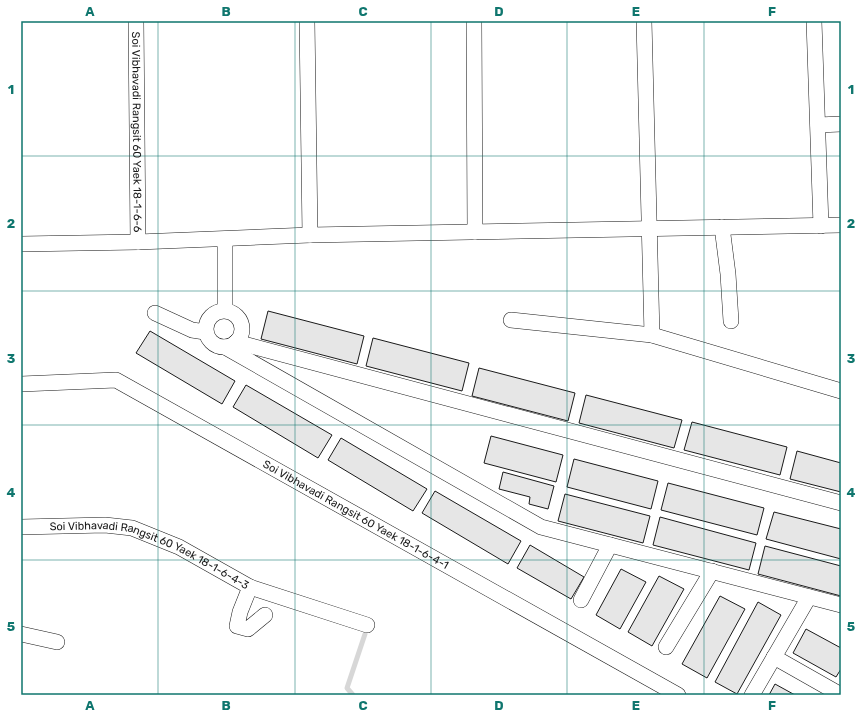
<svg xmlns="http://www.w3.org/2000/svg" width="862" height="716" font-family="Rubik,sans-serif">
	<rect width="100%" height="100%" fill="#fff"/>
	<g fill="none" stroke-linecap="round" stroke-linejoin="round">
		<!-- stream -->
		<polyline stroke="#d7d7d7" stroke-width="5" points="353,695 347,688 365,634"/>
	</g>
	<!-- building -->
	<g fill="#e6e6e6" stroke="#1a1a1a">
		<polygon points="268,311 364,336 357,364 261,339"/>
		<polygon points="150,331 235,381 222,404 136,353"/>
		<polygon points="373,338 469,363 462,391 366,366"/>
		<polygon points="479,368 575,393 568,421 472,396"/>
		<polygon points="246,385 332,435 318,458 233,407"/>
		<polygon points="586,395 682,420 674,448 579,423"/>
		<polygon points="692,422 787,447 780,475 684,450"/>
		<polygon points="491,436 563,455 556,482 484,463"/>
		<polygon points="341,438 427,489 413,511 328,460"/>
		<polygon points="797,451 841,463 841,492 790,479"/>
		<polygon points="574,459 658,481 651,509 567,487"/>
		<polygon points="503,472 554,486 548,509 529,504 530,497 499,489"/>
		<polygon points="668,483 764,508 757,535 661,510"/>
		<polygon points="435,491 521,541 508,564 422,513"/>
		<polygon points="565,494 650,516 643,543 558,521"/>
		<polygon points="774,512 841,529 841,559 766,539"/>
		<polygon points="660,517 756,543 749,570 653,545"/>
		<polygon points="530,545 584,577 571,599 517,568"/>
		<polygon points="765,546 841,566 841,596 758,574"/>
		<polygon points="621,569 646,582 620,629 596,615"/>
		<polygon points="659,576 684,589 652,646 628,632"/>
		<polygon points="720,596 745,609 707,678 682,664"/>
		<polygon points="758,602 781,615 737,694 715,682"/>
		<polygon points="806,629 841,648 841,669 836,677 793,653"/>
		<polygon points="775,684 795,695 769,695"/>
	</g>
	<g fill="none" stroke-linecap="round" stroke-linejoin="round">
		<defs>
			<g id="minor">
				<path id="s1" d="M136,21L138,242"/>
				<polyline points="307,21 310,235"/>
				<polyline points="474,21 475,232"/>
				<polyline points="644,21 652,335"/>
				<polyline points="814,21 821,226"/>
				<polyline points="818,125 841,124"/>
				<polyline points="722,227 728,274 731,321"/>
				<polyline points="225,239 225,310"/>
				<polyline points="21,244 138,242 310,235 841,225"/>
				<circle cx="224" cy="329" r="18"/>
				<polyline points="155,313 192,330 205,332"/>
				<polyline points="511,320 652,335 841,391"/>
				<polyline points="236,342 841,503"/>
				<polyline points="225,347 541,527 841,605"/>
				<path id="s2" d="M21,384L116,380L678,695"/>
				<path id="s3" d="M21,527L105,525L132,528L179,547L250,587L240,612L237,626L248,629L265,615"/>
				<polyline points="250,587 367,625"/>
				<polyline points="581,600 610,545"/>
				<polyline points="21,634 57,642"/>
				<polyline points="666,647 712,571"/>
				<polyline points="774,657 841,695"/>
				<polyline points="752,695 809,597"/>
			</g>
		</defs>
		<!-- minor casing -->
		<use href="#minor" stroke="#1a1a1a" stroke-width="16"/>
		<!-- minor -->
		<use href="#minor" stroke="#fff" stroke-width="15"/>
	</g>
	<!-- grid -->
	<path fill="none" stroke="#0f766e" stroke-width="1" stroke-opacity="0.55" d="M158,21V695M295,21V695M431,21V695M567,21V695M704,21V695M21,156H841M21,291H841M21,425H841M21,560H841"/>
	<g text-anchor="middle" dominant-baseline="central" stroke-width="3" stroke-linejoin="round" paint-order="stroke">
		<!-- street labels -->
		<g font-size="11" fill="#1a1a1a" stroke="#fff">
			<text stroke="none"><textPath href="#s1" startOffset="111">Soi Vibhavadi Rangsit 60 Yaek 18-1-6-6</textPath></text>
			<text stroke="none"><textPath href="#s2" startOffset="370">Soi Vibhavadi Rangsit 60 Yaek 18-1-6-4-1</textPath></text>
			<text stroke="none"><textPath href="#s3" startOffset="135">Soi Vibhavadi Rangsit 60 Yaek 18-1-6-4-3</textPath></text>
		</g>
	</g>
	<!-- border -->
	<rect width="862" height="716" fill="none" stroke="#ffffff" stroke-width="44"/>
	<rect x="22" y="22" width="818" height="672" fill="none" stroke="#0f766e" stroke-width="1.5"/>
	<g font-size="13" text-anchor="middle" font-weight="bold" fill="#0f766e">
		<text x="90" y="16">A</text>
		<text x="226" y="16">B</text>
		<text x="363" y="16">C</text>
		<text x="499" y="16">D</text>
		<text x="636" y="16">E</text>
		<text x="772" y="16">F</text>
		<text x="11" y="94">1</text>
		<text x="851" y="94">1</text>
		<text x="11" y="228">2</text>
		<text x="851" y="228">2</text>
		<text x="11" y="363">3</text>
		<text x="851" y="363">3</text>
		<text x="11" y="497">4</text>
		<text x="851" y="497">4</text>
		<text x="11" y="631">5</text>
		<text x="851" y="631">5</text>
		<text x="90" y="710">A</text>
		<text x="226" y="710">B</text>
		<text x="363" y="710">C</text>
		<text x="499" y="710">D</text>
		<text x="636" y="710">E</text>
		<text x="772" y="710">F</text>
	</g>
</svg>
